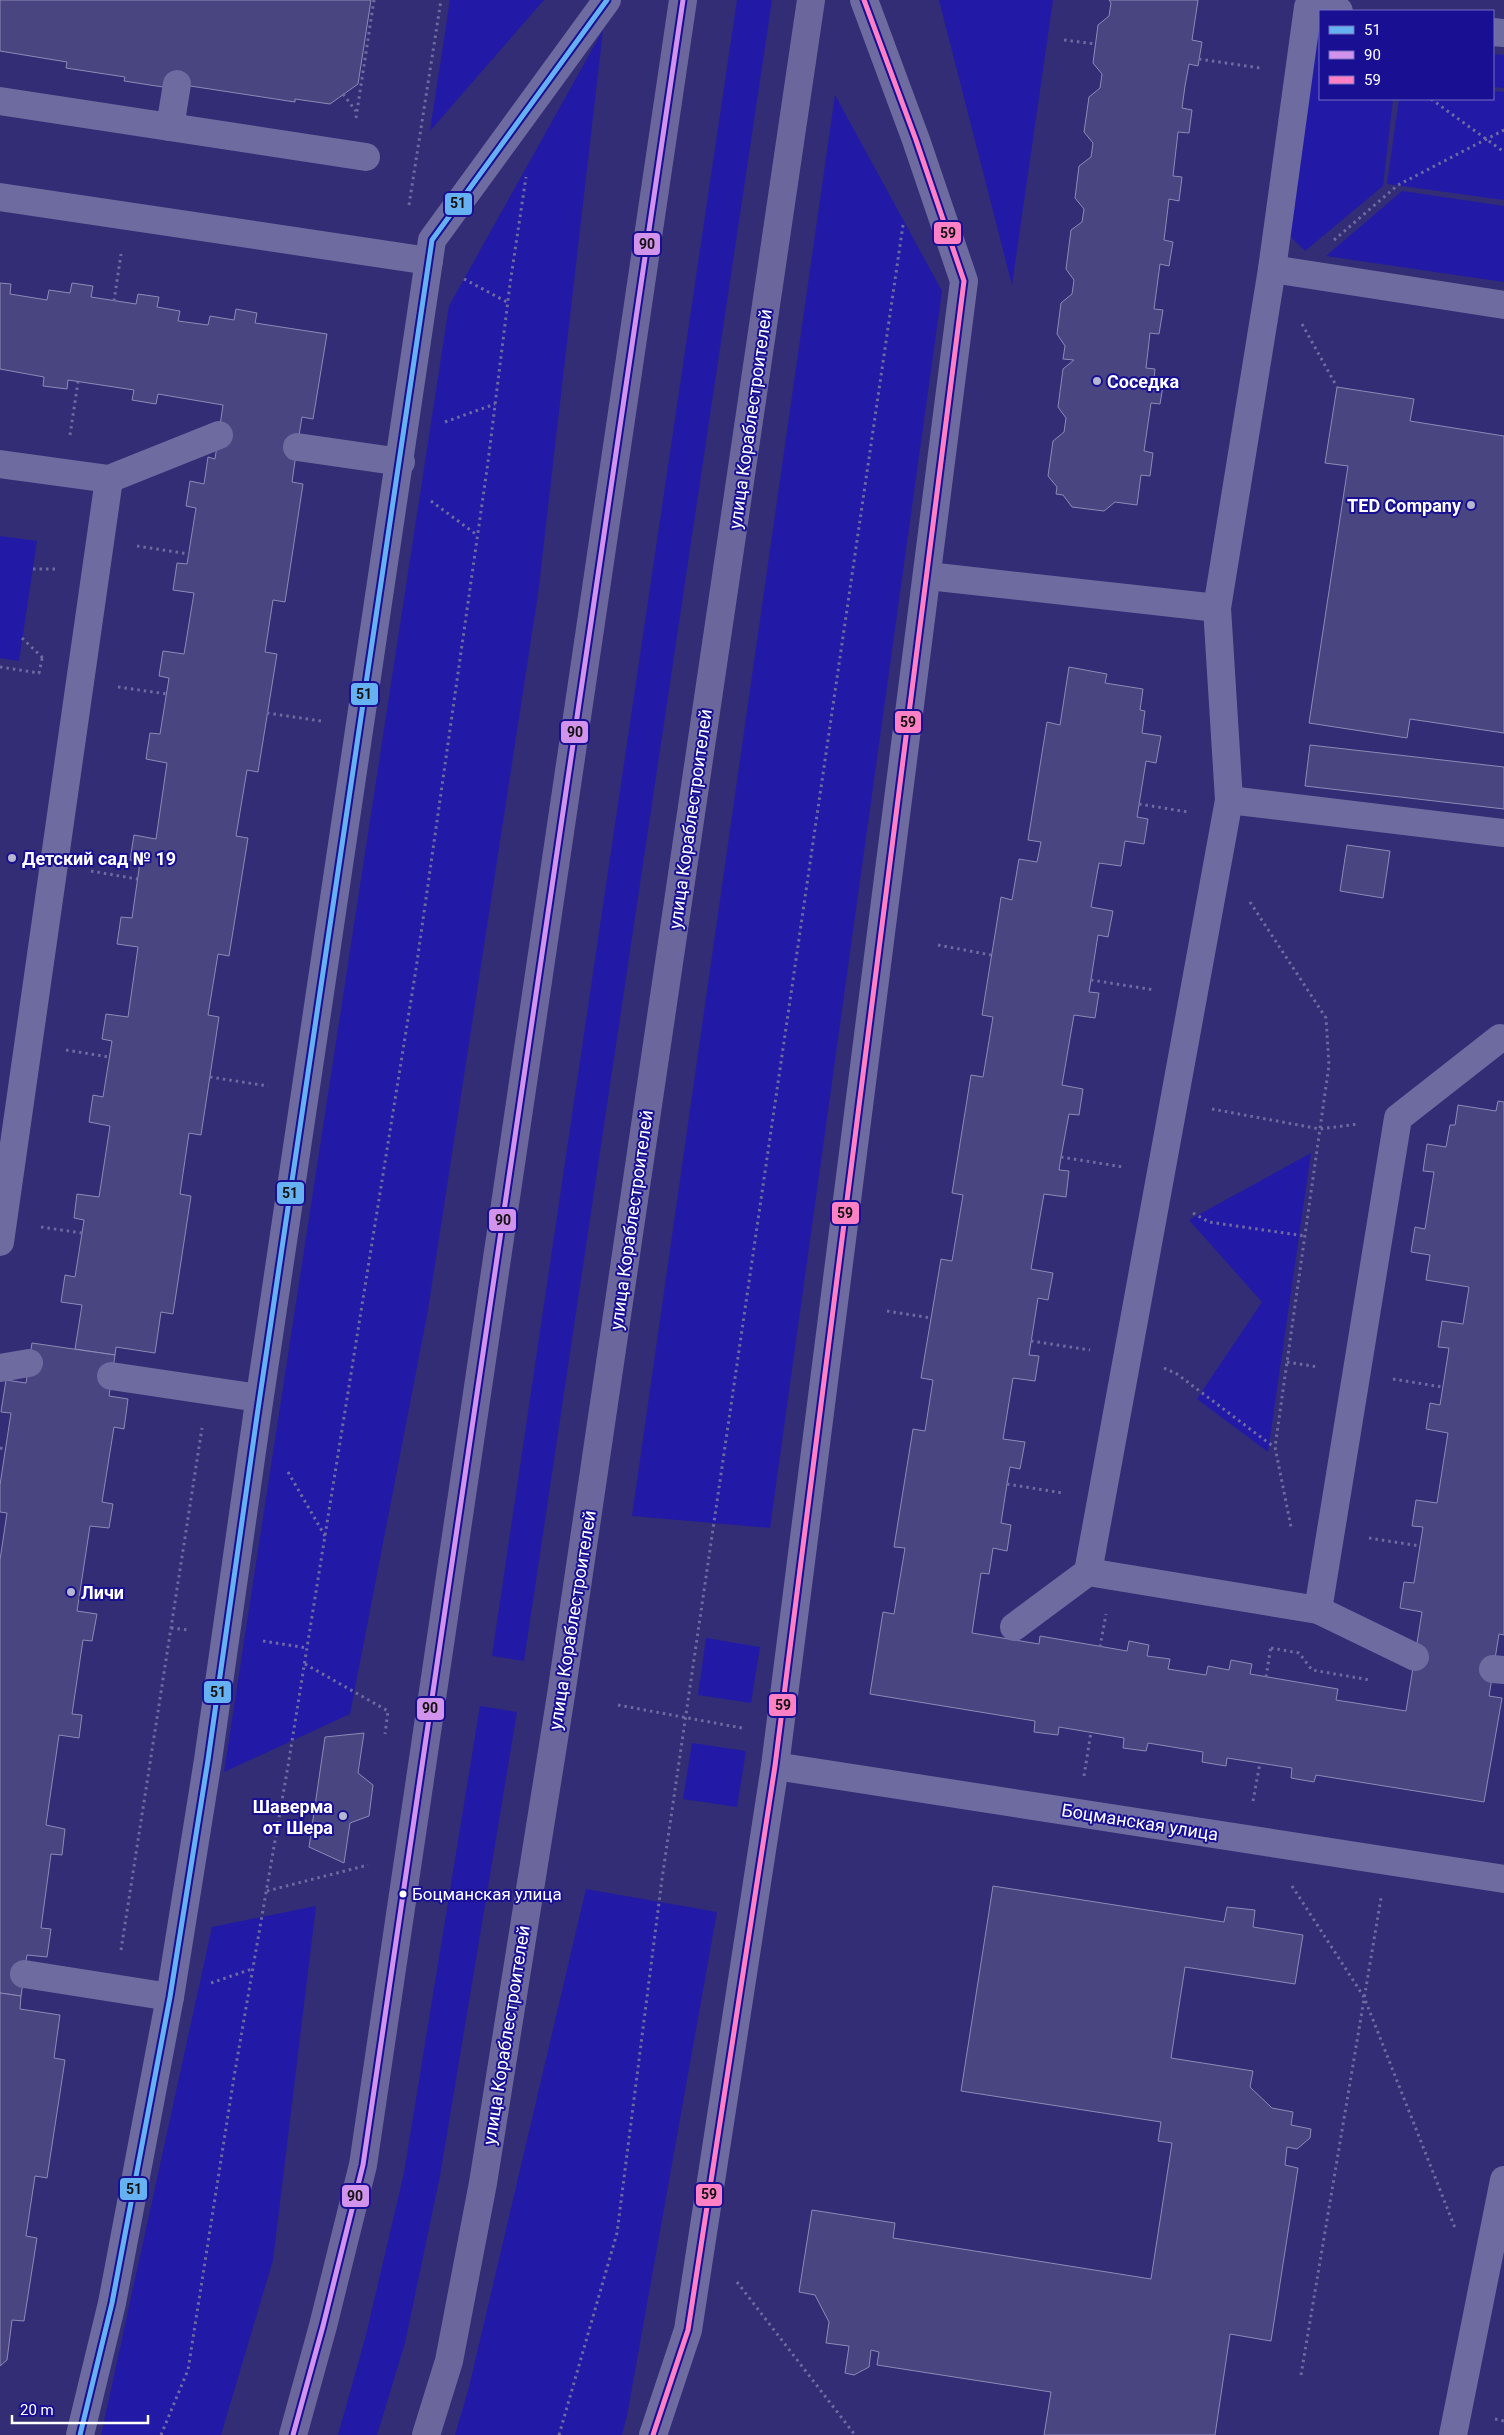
<svg xmlns="http://www.w3.org/2000/svg" width="1504" height="2435" font-family="Roboto,sans-serif">
	<rect width="100%" height="100%" fill="#322d75"/>
	<!-- green -->
	<g fill="#221aa6">
		<polygon points="450,0 544,0 430,131"/>
		<polygon points="737,0 772,0 524,1661 492,1656"/>
		<polygon points="939,0 1053,0 1012,285"/>
		<polygon points="603,30 538,594 428,1310 350,1714 224,1772 449,306"/>
		<polygon points="1312,30 1320,31 1320,99 1393,99 1383,186 1305,251 1290,236"/>
		<polygon points="1493,54 1504,55 1504,88 1493,87"/>
		<polygon points="1493,91 1504,92 1504,200 1387,184 1399,99 1493,99"/>
		<polygon points="835,95 942,291 770,1528 632,1516"/>
		<polygon points="1402,191 1504,206 1504,282 1326,256"/>
		<polygon points="0,536 37,541 19,661 0,658"/>
		<polygon points="1311,1153 1268,1452 1197,1399 1262,1302 1189,1220"/>
		<polygon points="706,1638 760,1647 751,1703 698,1695"/>
		<polygon points="480,1706 517,1712 440,2176 405,2343 377,2435 338,2435 366,2335 404,2173"/>
		<polygon points="692,1743 746,1751 737,1807 683,1799"/>
		<polygon points="586,1889 717,1912 627,2416 622,2435 455,2435 469,2387"/>
		<polygon points="316,1906 273,2260 221,2435 101,2435 212,1927"/>
	</g>
	<!-- building -->
	<g fill="#494581" stroke="#8d8ab6">
		<polygon points="0,0 371,0 358,84 330,104 295,99 295,102 164,82 163,87 124,81 125,77 66,68 67,62 0,51"/>
		<polygon points="1109,0 1198,0 1192,40 1202,42 1198,66 1189,64 1185,86 1182,108 1192,110 1189,133 1178,132 1173,176 1182,177 1179,201 1169,199 1164,240 1173,242 1169,266 1160,264 1154,309 1163,310 1159,334 1150,333 1146,368 1155,369 1154,379 1164,380 1160,404 1151,403 1144,451 1153,453 1150,476 1141,475 1137,505 1115,502 1104,511 1072,507 1063,495 1056,494 1057,487 1048,476 1053,441 1064,432 1066,418 1058,407 1063,369 1074,360 1063,359 1065,346 1057,334 1061,303 1072,294 1074,280 1066,269 1071,230 1082,222 1084,209 1075,198 1079,166 1091,157 1093,143 1084,132 1089,97 1100,88 1102,74 1093,63 1098,25 1109,16 1111,3"/>
		<polygon points="0,283 11,284 10,294 47,300 49,290 70,293 72,283 93,286 91,297 136,304 138,294 159,297 157,307 180,311 178,321 208,325 210,316 234,320 236,309 257,313 255,323 327,334 313,419 302,417 297,447 292,482 303,484 285,602 273,600 265,652 277,654 258,772 247,770 236,836 248,838 229,956 218,954 208,1015 219,1017 201,1135 189,1133 180,1194 191,1196 173,1314 161,1312 155,1353 116,1347 115,1355 75,1349 82,1305 61,1302 65,1275 75,1277 82,1233 84,1220 74,1218 77,1194 99,1197 110,1126 89,1122 93,1095 103,1097 112,1041 102,1039 106,1014 128,1017 138,947 117,944 121,917 132,918 140,862 130,860 134,835 156,839 167,763 146,759 150,733 160,734 169,678 159,676 163,651 184,654 194,593 173,590 177,563 187,564 196,508 186,506 190,481 204,484 208,457 215,459 223,405 158,394 156,404 132,400 134,390 68,380 67,389 43,386 44,377 0,369"/>
		<polygon points="1337,387 1414,399 1410,421 1504,436 1504,733 1410,719 1407,738 1309,723 1348,466 1325,463"/>
		<polygon points="1069,667 1107,674 1105,683 1143,689 1140,710 1145,711 1142,733 1161,736 1156,763 1146,761 1137,817 1148,819 1144,844 1125,841 1121,866 1099,863 1091,907 1113,911 1108,937 1098,935 1089,992 1099,993 1095,1018 1074,1015 1062,1085 1083,1089 1079,1115 1069,1114 1061,1157 1059,1170 1069,1171 1066,1197 1044,1194 1031,1269 1053,1273 1048,1300 1038,1298 1029,1355 1039,1356 1035,1381 1013,1378 1003,1439 1025,1442 1020,1469 1010,1467 1007,1484 1001,1523 1011,1525 1007,1551 993,1548 989,1574 981,1573 972,1633 1039,1644 1040,1636 1127,1651 1129,1641 1149,1645 1147,1656 1170,1659 1168,1669 1206,1675 1208,1666 1229,1670 1231,1660 1252,1664 1250,1674 1338,1689 1336,1700 1406,1711 1422,1612 1400,1608 1404,1582 1414,1583 1423,1527 1412,1526 1416,1500 1437,1503 1448,1433 1426,1429 1430,1403 1440,1405 1449,1348 1438,1347 1442,1321 1463,1324 1469,1287 1426,1280 1430,1255 1411,1252 1415,1227 1425,1229 1434,1172 1423,1171 1427,1144 1446,1147 1450,1125 1455,1125 1458,1105 1496,1111 1498,1101 1504,1102 1504,1635 1499,1634 1489,1696 1502,1698 1484,1802 1316,1775 1314,1782 1291,1778 1292,1768 1227,1758 1226,1766 1202,1762 1203,1752 1148,1743 1146,1751 1123,1748 1124,1738 1059,1727 1058,1735 1034,1732 1035,1721 870,1694 883,1612 894,1614 905,1548 894,1547 913,1429 925,1431 933,1380 921,1378 941,1259 952,1261 963,1195 952,1193 971,1075 983,1077 993,1017 982,1015 1001,897 1012,900 1019,859 1037,862 1041,842 1028,840 1047,722 1060,725"/>
		<polygon points="1310,745 1504,767 1504,809 1305,786"/>
		<polygon points="1347,845 1390,851 1383,898 1340,891"/>
		<polygon points="32,1343 115,1355 109,1396 128,1399 124,1429 114,1427 102,1502 113,1504 109,1528 90,1526 77,1611 97,1614 92,1641 83,1640 72,1714 82,1715 79,1738 59,1735 46,1825 65,1829 62,1855 51,1854 41,1928 51,1929 47,1957 27,1955 21,1996 0,1993 0,1560 7,1513 0,1512 0,1485 11,1413 1,1412 6,1380 26,1383"/>
		<polygon points="364,1733 358,1773 373,1785 369,1816 350,1823 344,1863 309,1847 325,1737"/>
		<polygon points="993,1886 1224,1922 1227,1907 1255,1910 1253,1927 1303,1935 1295,1984 1185,1967 1171,2058 1253,2071 1250,2087 1272,2108 1293,2112 1291,2125 1311,2129 1310,2138 1297,2149 1287,2147 1285,2165 1298,2168 1271,2341 1230,2334 1215,2435 1044,2435 1051,2392 877,2365 879,2352 871,2350 869,2367 854,2375 845,2373 849,2346 826,2343 829,2322 815,2295 799,2292 812,2210 895,2223 893,2238 1151,2279 1172,2143 1158,2141 1161,2122 961,2091"/>
		<polygon points="0,1993 21,1996 20,2009 60,2015 54,2058 65,2060 47,2178 35,2176 26,2236 37,2238 24,2321 12,2320 7,2360 0,2366"/>
	</g>
	<g fill="none" stroke-linecap="round" stroke-linejoin="round">
		<!-- path -->
		<g stroke="#6e6ba0" stroke-width="3" stroke-dasharray="2.5 4" stroke-linecap="butt">
			<polyline points="1064,40 1096,44"/>
			<polyline points="1199,59 1260,68"/>
			<polyline points="343,94 356,111"/>
			<polyline points="1431,99 1504,152"/>
			<polyline points="356,118 374,0"/>
			<polyline points="409,205 441,0"/>
			<polyline points="1334,240 1398,185 1504,130"/>
			<polyline points="464,279 507,302"/>
			<polyline points="114,301 121,254"/>
			<polyline points="1302,324 1337,387"/>
			<polyline points="445,422 495,404"/>
			<polyline points="70,435 78,382"/>
			<polyline points="431,501 477,535"/>
			<polyline points="137,546 189,554"/>
			<polyline points="33,569 58,569"/>
			<polyline points="22,638 45,660"/>
			<polyline points="0,667 39,673 42,659 44,660"/>
			<polyline points="118,687 167,694"/>
			<polyline points="267,713 321,721"/>
			<polyline points="1139,804 1188,812"/>
			<polyline points="91,871 137,879"/>
			<polyline points="1250,902 1326,1018 1329,1065 1275,1447 1291,1527"/>
			<polyline points="938,945 991,955"/>
			<polyline points="1091,980 1155,990"/>
			<polyline points="66,1050 109,1057"/>
			<polyline points="210,1077 268,1086"/>
			<polyline points="1212,1109 1320,1129 1358,1124"/>
			<polyline points="1061,1157 1123,1167"/>
			<polyline points="1193,1213 1209,1222 1305,1236"/>
			<polyline points="41,1227 82,1233"/>
			<polyline points="887,1311 931,1318"/>
			<polyline points="1031,1341 1090,1350"/>
			<polyline points="1287,1362 1318,1367"/>
			<polyline points="1164,1368 1177,1374 1274,1447"/>
			<polyline points="1393,1379 1442,1387"/>
			<polyline points="0,1448 6,1449"/>
			<polyline points="288,1472 325,1536"/>
			<polyline points="1007,1484 1063,1493"/>
			<polyline points="1369,1538 1420,1546"/>
			<polyline points="171,1628 188,1630"/>
			<polyline points="263,1641 307,1648"/>
			<polyline points="1100,1647 1106,1614"/>
			<polyline points="1271,1648 1299,1653 1312,1670 1370,1680"/>
			<polyline points="305,1664 388,1711 385,1734"/>
			<polyline points="1266,1677 1271,1646"/>
			<polyline points="618,1705 742,1728"/>
			<polyline points="1084,1776 1091,1732"/>
			<polyline points="1253,1801 1260,1763"/>
			<polyline points="1292,1886 1364,1997 1455,2228"/>
			<polyline points="267,1891 368,1865"/>
			<polyline points="121,1950 202,1428"/>
			<polyline points="211,1983 252,1969"/>
			<polyline points="737,2282 855,2435"/>
			<polyline points="1301,2375 1381,1898"/>
			<polyline points="1495,2419 1504,2421"/>
			<polyline points="161,2435 188,2370 234,2077 288,1766 416,969 488,462 510,284 526,177"/>
			<polyline points="559,2435 617,2233 662,1879 903,225"/>
		</g>
		<!-- lane -->
		<g stroke="#6e6ba0" stroke-width="28">
			<polyline points="1493,32 1504,33"/>
			<polyline points="0,101 366,157"/>
			<polyline points="170,127 177,84"/>
			<polyline points="0,197 429,261"/>
			<polyline points="1272,269 1504,305"/>
			<polyline points="297,447 401,462"/>
			<polyline points="0,464 109,479 219,435"/>
			<polyline points="928,576 1217,608"/>
			<polyline points="1229,800 1504,833"/>
			<polyline points="0,1242 109,479"/>
			<polyline points="0,1368 29,1363"/>
			<polyline points="111,1376 259,1398"/>
			<polyline points="1088,1572 1318,1610 1398,1118 1500,1038 1504,1039"/>
			<polyline points="1318,1610 1415,1657"/>
			<polyline points="1014,1627 1088,1572 1229,800 1217,608 1272,269 1308,7 1339,11"/>
			<polyline points="1493,1669 1504,1670"/>
			<polyline points="24,1974 170,1997"/>
			<polyline points="1453,2435 1504,2180"/>
		</g>
		<!-- street -->
		<g stroke="#6e6ba0" stroke-width="28">
			<polyline points="775,1766 1504,1879"/>
			<polyline points="80,2435 112,2303 170,1997 208,1760 257,1416 432,240 607,0"/>
			<polyline points="653,2435 688,2330 775,1766 964,281 916,140 864,0"/>
		</g>
		<!-- secondary -->
		<g stroke="#6b679d" stroke-width="28">
			<polyline points="293,2435 323,2326 363,2165 683,0"/>
			<polyline points="426,2435 449,2361 483,2183 561,1695 811,0"/>
		</g>
		<defs>
			<polyline id="bus-1" points="80,2435 112,2303 170,1997 208,1760 257,1416 432,240 607,0"/>
			<polyline id="bus-2" points="293,2435 323,2326 363,2165 683,0"/>
			<polyline id="bus-3" points="653,2435 688,2330 775,1766 964,281 916,140 864,0"/>
		</defs>
		<!-- bus-1 casing -->
		<use href="#bus-1" stroke="#180f93" stroke-width="9"/>
		<!-- bus-2 casing -->
		<use href="#bus-2" stroke="#180f93" stroke-width="9"/>
		<!-- bus-3 casing -->
		<use href="#bus-3" stroke="#180f93" stroke-width="9"/>
		<!-- bus-1 -->
		<use href="#bus-1" stroke="#66b1f2" stroke-width="5"/>
		<!-- bus-2 -->
		<use href="#bus-2" stroke="#d193ec" stroke-width="5"/>
		<!-- bus-3 -->
		<use href="#bus-3" stroke="#ff80c5" stroke-width="5"/>
	</g>
	<!-- markers -->
	<g fill="#b7b6cf" stroke="#180f93" stroke-width="2">
		<circle cx="1097" cy="381" r="5"/>
		<circle cx="1471" cy="505" r="5"/>
		<circle cx="12" cy="858" r="5"/>
		<circle cx="71" cy="1592" r="5"/>
		<circle cx="343" cy="1816" r="5"/>
	</g>
	<circle fill="#fff" stroke="#180f93" stroke-width="2" cx="403" cy="1894" r="4.5"/>
	<g text-anchor="middle" dominant-baseline="central" stroke-width="4" stroke-linejoin="round" paint-order="stroke">
		<!-- bus labels -->
		<g font-size="17" fill="#fff" stroke="#180f93" text-anchor="start">
			<text x="412" y="1894">Боцманская улица</text>
		</g>
		<!-- poi labels -->
		<g font-size="18" font-weight="bold" fill="#fff" stroke="#180f93" text-anchor="start">
			<text x="1107" y="381">Соседка</text>
			<text x="1461" y="505" text-anchor="end">TED Company</text>
			<text x="22" y="858">Детский сад № 19</text>
			<text x="81" y="1592">Личи</text>
			<text x="333" y="1806" text-anchor="end">Шаверма<tspan x="333" dy="21">от Шера</tspan></text>
		</g>
		<!-- street labels -->
		<g font-size="18" fill="#fff" stroke="#180f93">
			<text transform="translate(750 419) rotate(-82)">улица Кораблестроителей</text>
			<text transform="translate(690 819) rotate(-82)">улица Кораблестроителей</text>
			<text transform="translate(631 1220) rotate(-82)">улица Кораблестроителей</text>
			<text transform="translate(572 1620) rotate(-81)">улица Кораблестроителей</text>
			<text transform="translate(1140 1822) rotate(9)">Боцманская улица</text>
			<text transform="translate(506 2035) rotate(-81)">улица Кораблестроителей</text>
		</g>
	</g>
	<g stroke="#180f93" stroke-width="2">
		<rect x="444" y="192" width="29" height="24" rx="5" fill="#66b1f2"/>
		<rect x="933" y="221" width="29" height="24" rx="5" fill="#ff80c5"/>
		<rect x="633" y="232" width="28" height="24" rx="5" fill="#d193ec"/>
		<rect x="350" y="682" width="29" height="24" rx="5" fill="#66b1f2"/>
		<rect x="894" y="710" width="28" height="24" rx="5" fill="#ff80c5"/>
		<rect x="560" y="720" width="29" height="24" rx="5" fill="#d193ec"/>
		<rect x="276" y="1181" width="29" height="24" rx="5" fill="#66b1f2"/>
		<rect x="831" y="1201" width="29" height="24" rx="5" fill="#ff80c5"/>
		<rect x="488" y="1208" width="29" height="24" rx="5" fill="#d193ec"/>
		<rect x="203" y="1680" width="29" height="24" rx="5" fill="#66b1f2"/>
		<rect x="768" y="1693" width="29" height="24" rx="5" fill="#ff80c5"/>
		<rect x="416" y="1697" width="29" height="24" rx="5" fill="#d193ec"/>
		<rect x="119" y="2177" width="29" height="24" rx="5" fill="#66b1f2"/>
		<rect x="695" y="2183" width="28" height="24" rx="5" fill="#ff80c5"/>
		<rect x="341" y="2184" width="29" height="24" rx="5" fill="#d193ec"/>
	</g>
	<g font-size="14" text-anchor="middle" font-weight="bold" fill="#111">
		<text x="458" y="208">51</text>
		<text x="948" y="238">59</text>
		<text x="647" y="249">90</text>
		<text x="364" y="699">51</text>
		<text x="908" y="727">59</text>
		<text x="575" y="737">90</text>
		<text x="290" y="1198">51</text>
		<text x="845" y="1218">59</text>
		<text x="503" y="1225">90</text>
		<text x="218" y="1697">51</text>
		<text x="783" y="1710">59</text>
		<text x="430" y="1713">90</text>
		<text x="134" y="2194">51</text>
		<text x="709" y="2199">59</text>
		<text x="355" y="2201">90</text>
	</g>
	<!-- legend -->
	<rect x="1319" y="10" width="175" height="90" fill="#180f93" stroke="#746fbe"/>
	<rect x="1329" y="26" width="25" height="8" fill="#66b1f2" stroke="#746fbe"/>
	<text x="1364" y="35" font-size="15" fill="#ffffff">51</text>
	<rect x="1329" y="51" width="25" height="8" fill="#d193ec" stroke="#746fbe"/>
	<text x="1364" y="60" font-size="15" fill="#ffffff">90</text>
	<rect x="1329" y="76" width="25" height="8" fill="#ff80c5" stroke="#746fbe"/>
	<text x="1364" y="85" font-size="15" fill="#ffffff">59</text>
	<!-- scale -->
	<path d="M12 2415v8h136v-8" fill="none" stroke="#ffffff" stroke-width="2.5"/>
	<text x="20" y="2415" font-size="15" fill="#ffffff" stroke="#180f93" stroke-width="4" paint-order="stroke">20 m</text>
</svg>
